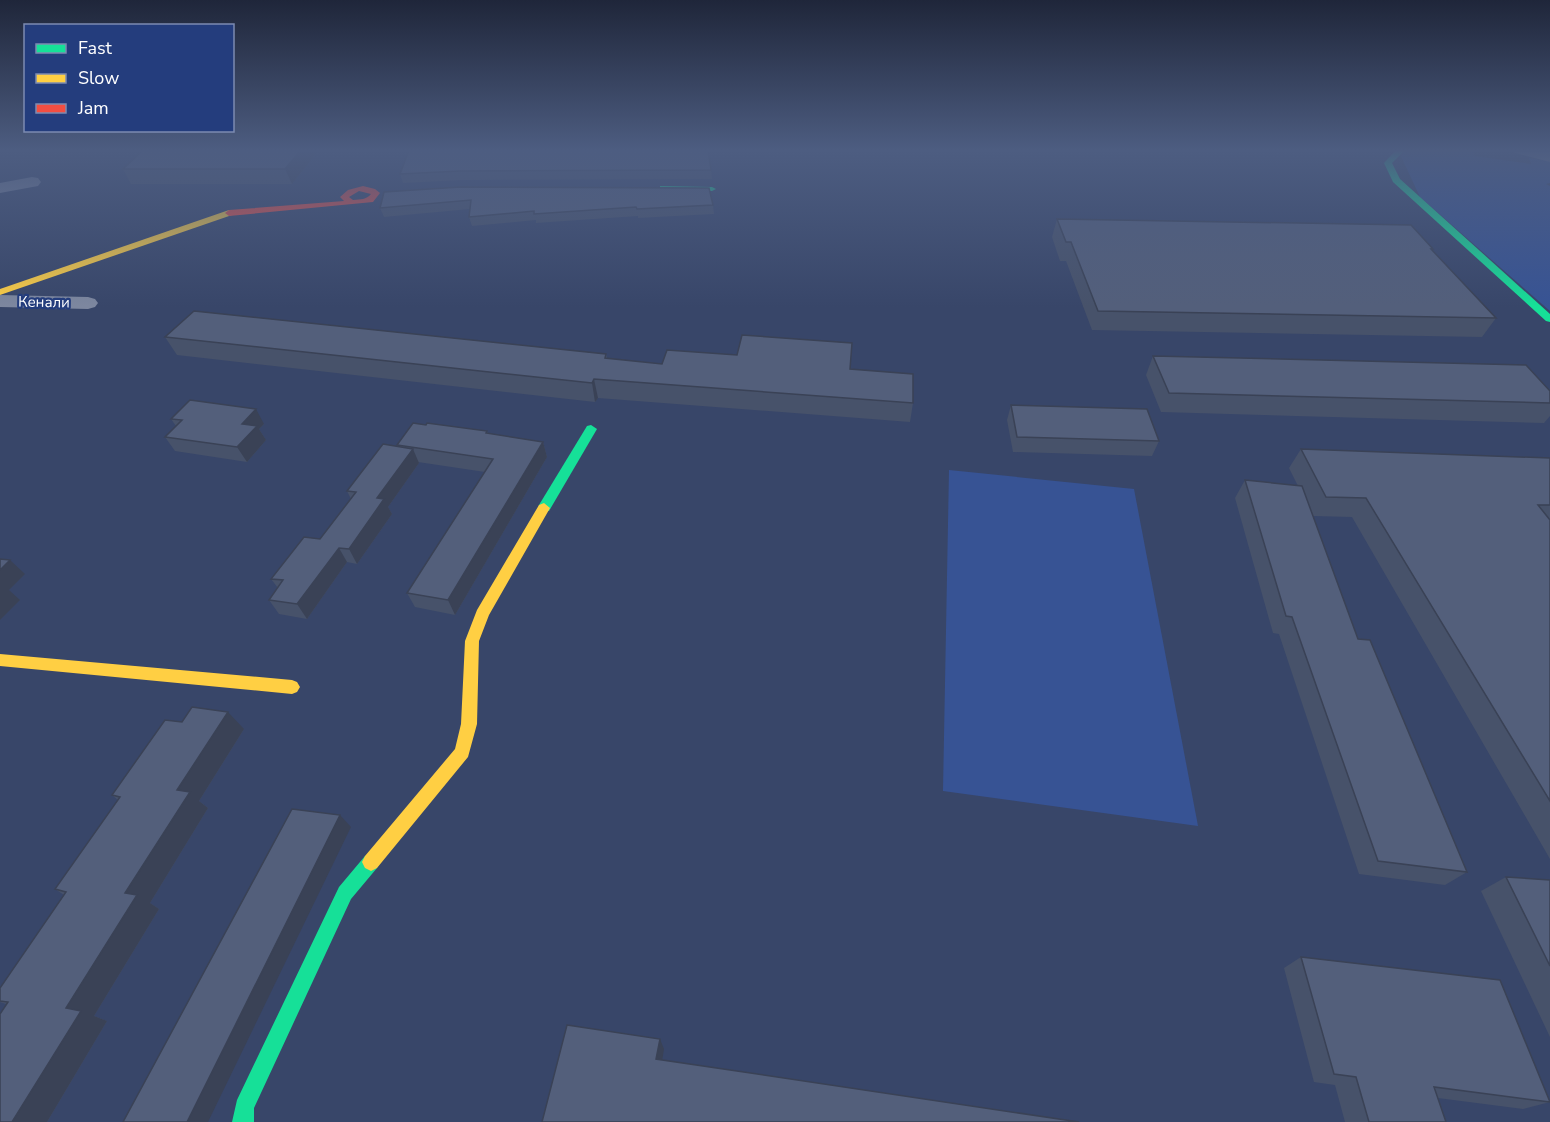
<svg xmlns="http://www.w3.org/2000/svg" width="1550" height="1122" font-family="'Nunito Sans',sans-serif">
	<rect width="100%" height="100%" fill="#384669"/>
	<!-- green -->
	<g fill="#375394">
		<polygon points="1398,150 1471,150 1475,156 1531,164 1529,158 1550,161 1550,183 1546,184 1550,186 1550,311 1420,197"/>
		<polygon points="949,470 1134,489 1198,826 943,791"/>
	</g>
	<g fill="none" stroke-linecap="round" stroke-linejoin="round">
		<!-- street -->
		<g fill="#7d879f" fill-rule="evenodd">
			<polygon points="1513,150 1550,152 1550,162 1515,153"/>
			<polygon points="32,177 38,178 41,182 38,186 0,193 0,183"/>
			<polygon points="0,295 88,297 95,299 98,303 95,307 88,309 0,307"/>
		</g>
		<!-- fast -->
		<g fill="#16e098" fill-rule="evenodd">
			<polygon points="1396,150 1405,150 1392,163 1400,179 1550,314 1550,322 1546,321 1393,182 1384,163"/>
			<polygon points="660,186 712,187 716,189 712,191 663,190 660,190"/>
			<polygon points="591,425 597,429 549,511 539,511 538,508 539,505 587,426"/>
			<polygon points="371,853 377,856 380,862 377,868 351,899 254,1108 254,1122 232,1122 237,1100 339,887 365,856"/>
		</g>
		<!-- slow -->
		<g fill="#ffcf43" fill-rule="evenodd">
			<polygon points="229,210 233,213 232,215 0,295 0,289"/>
			<polygon points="544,503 550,508 489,615 479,641 477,724 468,757 377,868 371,871 365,868 362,862 365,856 455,749 461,724 465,641 477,610 539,505"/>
			<polygon points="0,654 292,680 297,682 300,687 297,692 292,694 0,666"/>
		</g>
		<!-- jam -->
		<path fill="#f24e42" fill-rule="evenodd" d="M363,186L375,189L380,193L373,202L229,216L225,213L229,210L344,201L340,197L348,190ZM359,191L371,194C366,200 361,199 353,200L349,197Z"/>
	</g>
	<!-- wall -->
	<g fill="#47526a">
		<polygon points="319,150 292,184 131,184 123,169"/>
		<polygon points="409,150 711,170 712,179 463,180 403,183 400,174"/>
		<polygon points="384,192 713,205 714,214 638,218 638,216 536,223 536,220 472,226 469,217 470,209 384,217 380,208"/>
		<polygon points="1057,219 1433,249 1432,250 1496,318 1482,337 1092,330 1066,261 1060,261 1052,237"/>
		<polygon points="165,337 606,354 607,358 662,364 850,369 913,403 910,422 598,398 595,402 177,355"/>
		<polygon points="1153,356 1550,391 1550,416 1544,423 1161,412 1146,375"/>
		<polygon points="1011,405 1159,441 1152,456 1013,452 1007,420"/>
		<polygon points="171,419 264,424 259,429 266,440 247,462 175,451 165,437 176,426"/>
		<polygon points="487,431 488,434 543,442 547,457 455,615 415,607 407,593 485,472 418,462 419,463 388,507 392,514 357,564 347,562 307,619 279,614 269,600 278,588 271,579 320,539 351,499 347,491 398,447 397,445"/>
		<polygon points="1301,449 1550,458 1550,859 1352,517 1313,516 1358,639 1467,872 1445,885 1359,874 1279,634 1273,633 1235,498 1245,480 1298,486 1289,468"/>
		<polygon points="244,729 199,801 208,808 150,903 159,909 94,1016 107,1021 47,1122 0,1122 6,1004 0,1002 0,988 64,895 55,889 118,800 112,795"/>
		<polygon points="1506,877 1550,880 1550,1037 1481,891"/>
		<polygon points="1301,957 1550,1102 1523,1109 1438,1098 1446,1122 1345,1122 1335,1085 1314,1082 1284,968"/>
	</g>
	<!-- shaded-wall -->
	<g fill="#3a4256">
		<polygon points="301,150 319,150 292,184 285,169"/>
		<polygon points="594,379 598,398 595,402 592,383"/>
		<polygon points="256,409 264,424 259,429 266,440 247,462 237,447 242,424"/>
		<polygon points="543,442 547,457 455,615 448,600"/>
		<polygon points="413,449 419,463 388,507 392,514 357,564 349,549 377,498"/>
		<polygon points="339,548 347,562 307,619 297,604"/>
		<polygon points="10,560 25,574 9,590 20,600 0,620 0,570"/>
		<polygon points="228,712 244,729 199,801 208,808 150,903 159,909 94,1016 107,1021 47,1122 12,1122 66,1008 177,790"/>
		<polygon points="340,815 351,827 208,1122 187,1122"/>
		<polygon points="660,1039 664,1049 661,1068 656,1059"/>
	</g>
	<!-- building -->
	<g fill="#535f7b" stroke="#3a4256" stroke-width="1.5">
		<polygon points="143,150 301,150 285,169 123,169"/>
		<polygon points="409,150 708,150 711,170 460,171 400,174"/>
		<polygon points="460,187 709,188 713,205 637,209 636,207 534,214 534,211 469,217 471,200 380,208 384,192"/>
		<polygon points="1057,219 1411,225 1433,249 1431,249 1496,318 1098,311 1071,242 1066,242"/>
		<polygon points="194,311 606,354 605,358 662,364 667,350 737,355 742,335 852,343 850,369 913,374 913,403 594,379 592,383 165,337"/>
		<polygon points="1153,356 1526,365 1550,391 1550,403 1169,393"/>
		<polygon points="190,400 256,409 242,424 257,426 237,447 165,437 182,420 171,419"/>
		<polygon points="1011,405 1147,409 1159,441 1017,437"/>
		<polygon points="413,423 426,425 427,423 487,431 486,433 543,442 448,600 407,593 493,459 397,445"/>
		<polygon points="383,444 413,449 377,498 384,499 349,549 339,548 297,604 269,600 283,580 271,579 304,537 320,539 356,492 347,491"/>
		<polygon points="1301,449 1550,458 1550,505 1538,505 1550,520 1550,801 1366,498 1326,497"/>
		<polygon points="1245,480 1302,486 1358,639 1370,640 1467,872 1378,861 1292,617 1286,616"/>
		<polygon points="0,559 10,560 0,570"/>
		<polygon points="192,707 228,712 177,790 190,792 125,893 137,895 66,1008 81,1011 12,1122 0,1122 0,1014 8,1002 0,1001 0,988 66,892 55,889 120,797 112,795 165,720 182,722"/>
		<polygon points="292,809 340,815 187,1122 123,1122"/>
		<polygon points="1506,877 1550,880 1550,966"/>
		<polygon points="1301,957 1500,980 1550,1102 1434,1087 1446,1122 1369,1122 1356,1077 1334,1074"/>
		<polygon points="567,1025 660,1039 656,1059 1079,1122 542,1122"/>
	</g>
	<!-- sky -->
	<linearGradient id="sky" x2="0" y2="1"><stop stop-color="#1f263a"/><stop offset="0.49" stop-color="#4d5d81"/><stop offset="1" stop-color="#4d5d81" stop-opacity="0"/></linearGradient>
	<rect width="1550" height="307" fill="url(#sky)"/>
	<g text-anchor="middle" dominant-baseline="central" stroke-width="4.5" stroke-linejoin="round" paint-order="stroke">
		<!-- far-street labels -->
		<g font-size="15" fill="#fff" stroke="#243d7d">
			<text transform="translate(44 302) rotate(1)">Кенали</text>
		</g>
	</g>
	<!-- legend -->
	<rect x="24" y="24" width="210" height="108" fill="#243d7d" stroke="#7c8bb1" stroke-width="1.5"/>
	<rect x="36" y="44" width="30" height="9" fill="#16e098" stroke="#7c8bb1" stroke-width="1.5"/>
	<text x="78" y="54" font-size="18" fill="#ffffff">Fast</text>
	<rect x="36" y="74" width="30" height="9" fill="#ffcf43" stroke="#7c8bb1" stroke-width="1.5"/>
	<text x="78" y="84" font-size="18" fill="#ffffff">Slow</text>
	<rect x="36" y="104" width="30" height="9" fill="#f24e42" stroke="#7c8bb1" stroke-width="1.5"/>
	<text x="78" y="114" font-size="18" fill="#ffffff">Jam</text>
</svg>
